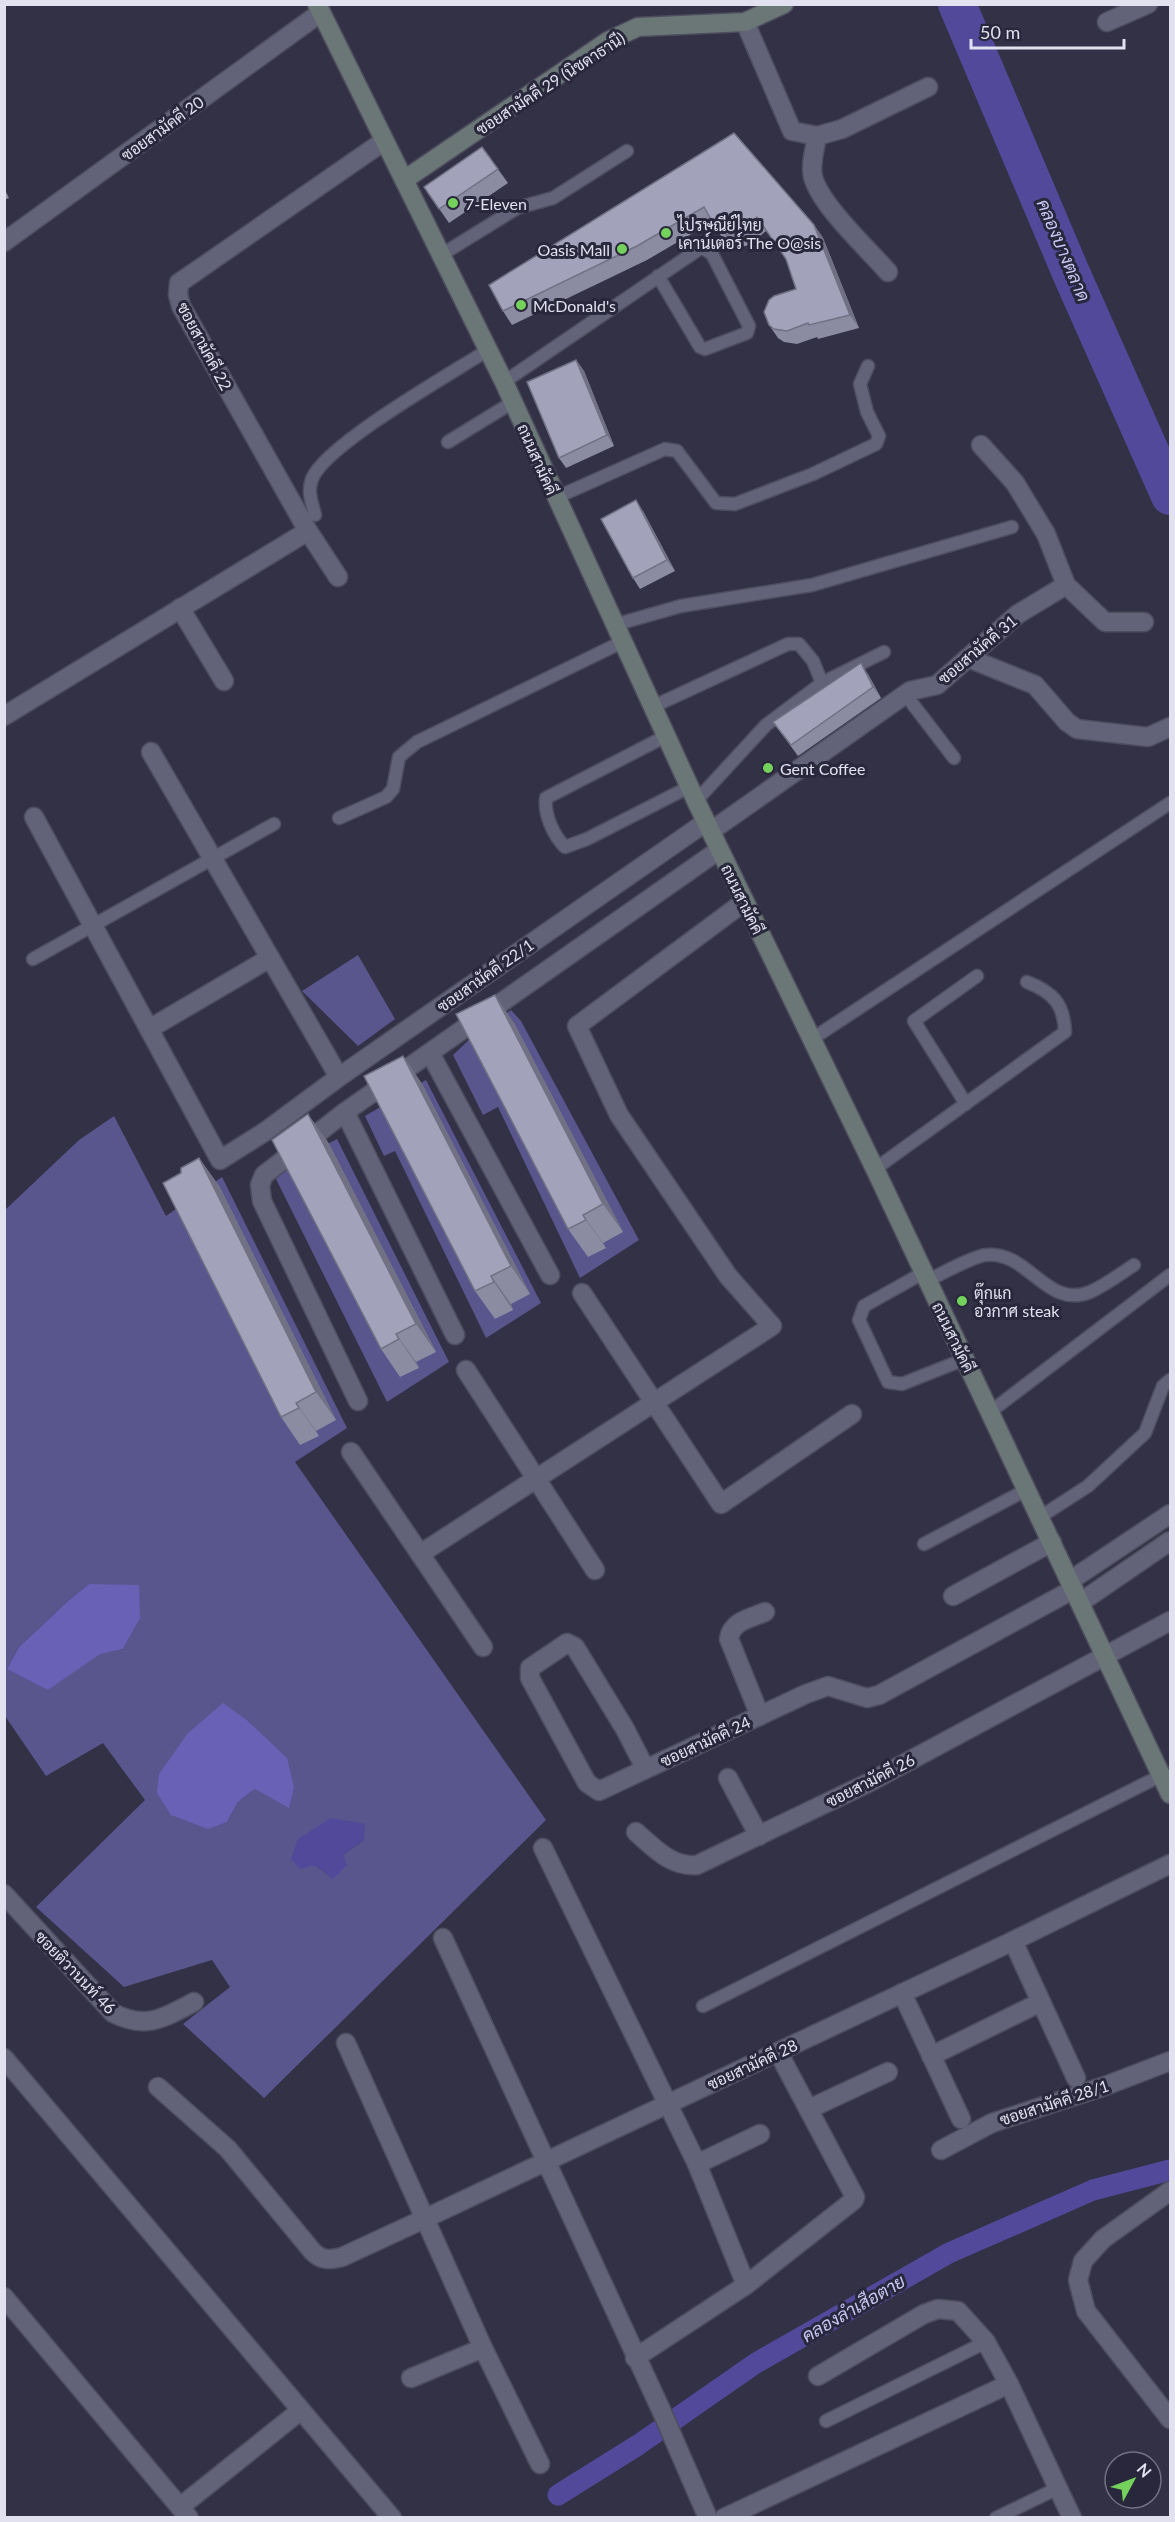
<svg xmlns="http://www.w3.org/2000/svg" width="1175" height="2522" font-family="Lato,Sarabun,sans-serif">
	<rect width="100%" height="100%" fill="#323145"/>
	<!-- green -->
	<g fill="#59558d" fill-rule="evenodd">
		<polygon points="358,955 395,1019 358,1046 302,991"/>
		<polygon points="511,1010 521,1021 639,1240 580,1278 498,1107 483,1115 453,1055 473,1036"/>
		<polygon points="426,1080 541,1303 486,1338 395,1151 384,1156 365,1116"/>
		<path d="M114,1116L166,1216L222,1177L347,1428L295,1462L546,1820L264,2098L183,2024L230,1987L212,1960L124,1987L36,1907L145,1800L103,1743L46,1776L5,1716V1210L79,1140ZM89,1584L140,1619L123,1649L7,1669L19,1647L69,1600ZM248,1721L266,1739L255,1789L238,1802L227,1822ZM364,1840L343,1855L332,1878L315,1865Z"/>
		<polygon points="337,1139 449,1362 387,1402 273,1173"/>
	</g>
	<!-- forest -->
	<g fill="#6961b5">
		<polygon points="89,1584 139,1585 140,1619 123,1649 100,1654 48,1690 7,1669 19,1647 69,1600"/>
		<polygon points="223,1703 248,1721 287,1758 294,1787 289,1808 255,1789 238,1802 227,1822 208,1829 171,1815 157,1793 159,1774 188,1733"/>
	</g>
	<!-- water -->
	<polygon fill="#53499a" points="331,1818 365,1824 364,1840 343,1855 347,1865 333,1879 315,1865 300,1869 291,1859 298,1839"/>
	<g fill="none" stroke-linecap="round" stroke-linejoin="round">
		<!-- canal -->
		<polyline stroke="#53499a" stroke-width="21" points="558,2495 638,2445 756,2363 949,2253 1093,2190 1170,2170"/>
		<!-- river -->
		<polyline stroke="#53499a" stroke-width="38" points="957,4 1071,273 1170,496"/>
		<defs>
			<g id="lane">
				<polyline points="441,255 517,208 553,198 627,151"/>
				<polyline points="504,382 702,247 712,254 749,326 747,333 705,349 700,347 658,276"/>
				<polyline points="448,442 513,402"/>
				<polyline points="555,498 665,449 677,451 716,503 735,504 813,474 876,444 879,436 867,412 860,384 868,366"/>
				<path d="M315,515C312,502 307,492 312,479C325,445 452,373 488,350"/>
				<polyline points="614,625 681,606 812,585 1012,527"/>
				<polyline points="822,683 884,652"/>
				<polyline points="905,694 954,758"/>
				<polyline points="652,707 788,644 799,644 813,661 822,683 766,725 696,801"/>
				<path d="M666,736L546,798C544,814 553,835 565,847L587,839L689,787"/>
				<polyline points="339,818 386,797 393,789 399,757 417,742 622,642"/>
				<polyline points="33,959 274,824"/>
				<polyline points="812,1039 1170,803"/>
				<polyline points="966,1104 914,1021 977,976"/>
				<path d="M875,1169L1065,1032C1064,1003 1052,992 1027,982"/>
				<polyline points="923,1273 864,1306 859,1320 888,1382 902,1384 965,1359"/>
				<path d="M927,1281C941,1274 973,1256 986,1255C1028,1250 1047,1310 1090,1292C1106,1285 1120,1274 1134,1265"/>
				<polyline points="990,1412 1170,1275"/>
				<polyline points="1040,1517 1088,1486 1145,1433 1163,1386 1170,1380"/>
				<polyline points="924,1544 1026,1490"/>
				<polyline points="703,2006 1162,1775"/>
				<polyline points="826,2421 986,2342"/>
				<polyline points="996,2518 1058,2488"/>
			</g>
			<g id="street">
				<polyline points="745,22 792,131 817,136 842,129 928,87"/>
				<polyline points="1107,22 1148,4"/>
				<path d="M817,136C815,148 810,165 813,177C821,206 868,249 888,272"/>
				<polyline points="4,242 320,13"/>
				<polyline points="981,445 1015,483 1046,534 1066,585 1105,622 1144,622"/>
				<polyline points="338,577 308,531 181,306 178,295 179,283 384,141"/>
				<polyline points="180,608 224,681"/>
				<polyline points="968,658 1035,685 1067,722 1077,729 1148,737 1170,727"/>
				<polyline points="4,716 308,531"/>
				<polyline points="151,752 339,1077"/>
				<polyline points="34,817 220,1160 266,1131 339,1077 706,822"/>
				<polyline points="711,831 910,691 937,685 1018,614 1066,585"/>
				<polyline points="149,1029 270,958"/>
				<polyline points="430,1053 550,1275"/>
				<polyline points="345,1112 455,1335"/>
				<polyline points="582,1293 721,1504 852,1414"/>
				<polyline points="466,1370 595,1570"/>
				<polyline points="358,1401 262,1201 260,1185 264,1175 345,1112 719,850"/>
				<polyline points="351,1452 483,1647"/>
				<polyline points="420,1554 772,1326 728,1276 619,1115 577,1026 744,902"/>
				<polyline points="1071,1580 1170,1514"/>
				<polyline points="953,1596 1052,1542"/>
				<polyline points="1081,1602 1170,1541"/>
				<path d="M760,1716L729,1639C731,1621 751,1618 765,1612"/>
				<polyline points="645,1768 625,1729 575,1647 567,1643 530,1668 530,1678 587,1783 599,1791 806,1694 828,1686 867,1698 879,1695 1074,1589"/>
				<polyline points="728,1778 759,1836"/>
				<path d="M636,1832C654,1848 671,1867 697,1865L868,1783L1170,1621"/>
				<polyline points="543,1848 697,2164 746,2285"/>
				<path d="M4,1894L113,2013C146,2030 164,2018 194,2002"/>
				<polyline points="443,1938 662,2412 708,2518"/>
				<polyline points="1013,1941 1076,2078"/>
				<polyline points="902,1993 961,2119"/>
				<polyline points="346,2043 483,2348 540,2464"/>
				<polyline points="931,2056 1041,2002"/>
				<polyline points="4,2058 392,2518"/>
				<path d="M158,2087L228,2149L313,2252C322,2261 330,2260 342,2257L424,2219L1013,1941L1170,1864"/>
				<polyline points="809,2109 888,2072"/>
				<polyline points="941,2150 992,2123 1105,2086 1170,2061"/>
				<polyline points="697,2164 760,2134"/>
				<polyline points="1170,2191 1103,2239 1083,2261 1078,2280 1086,2311 1170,2419"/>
				<polyline points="4,2297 189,2518"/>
				<polyline points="635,2358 746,2285 854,2200 855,2197 778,2052"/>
				<polyline points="818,2376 924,2314 938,2309 958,2311 986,2342 1009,2384 1072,2518"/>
				<polyline points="411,2378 483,2348"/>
				<polyline points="180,2507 300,2411"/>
				<polyline points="724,2518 1009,2384"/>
			</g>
			<g id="secondary">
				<polyline points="317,4 504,382 696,801 875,1169 1170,1794"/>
				<polyline points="404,180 608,41 638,27 745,22 784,4"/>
			</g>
		</defs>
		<!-- lane casing -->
		<use href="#lane" stroke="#4e4d5e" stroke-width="15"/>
		<!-- street casing -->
		<use href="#street" stroke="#4e4d5e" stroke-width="21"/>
		<!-- secondary casing -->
		<use href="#secondary" stroke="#4e4d5e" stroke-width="21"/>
		<!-- lane -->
		<use href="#lane" stroke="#626279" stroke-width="12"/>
		<!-- street -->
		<use href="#street" stroke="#626279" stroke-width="18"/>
		<!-- secondary -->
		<use href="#secondary" stroke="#6a7776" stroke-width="18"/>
	</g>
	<!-- wall -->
	<g fill="#8b8ba1">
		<polygon points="734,133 814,225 823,238 859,328 818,339 817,337 797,344 784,342 778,338 769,325 796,289 787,260 766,231 749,245 737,248 725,242 712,222 647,260 512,325 503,311"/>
		<polygon points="482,147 508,183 449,223 424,187"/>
		<polygon points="4,188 9,198 4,200"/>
		<polygon points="576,360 584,371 614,446 566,468 559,458"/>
		<polygon points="643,511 675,571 640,589 633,578"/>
		<polygon points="868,674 881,698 798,756 773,722"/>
		<polygon points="514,1023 623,1232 603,1243 606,1248 588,1257 568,1229"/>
		<polygon points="403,1056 422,1084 530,1294 511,1304 513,1310 495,1319 475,1291"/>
		<polygon points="328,1142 436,1352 416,1362 419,1368 400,1377 381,1349"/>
		<polygon points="199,1158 219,1186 336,1420 316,1431 319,1436 300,1445 281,1417 181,1173"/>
	</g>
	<!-- shaded-wall -->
	<g fill="#717183">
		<polygon points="814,225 823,238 859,328 850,315"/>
		<polygon points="576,360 584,371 614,446 607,435"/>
		<polygon points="636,500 643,511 675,571 667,560"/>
		<polygon points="861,663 868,674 881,698 873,687"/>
		<polygon points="495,995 514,1023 623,1232 603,1204"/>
		<polygon points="403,1056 422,1084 530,1294 511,1266"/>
		<polygon points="308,1114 328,1142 436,1352 416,1324"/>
		<polygon points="199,1158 219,1186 336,1420 316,1392"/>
		<polygon points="583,1215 603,1243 606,1248 586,1220"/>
		<polygon points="491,1276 511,1304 513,1310 494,1282"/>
		<polygon points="396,1334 416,1362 419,1368 399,1339"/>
		<polygon points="296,1403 316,1431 319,1436 299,1408"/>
	</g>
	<!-- building -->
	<g fill="#a2a2bb" stroke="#717183" stroke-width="1.5">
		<polygon points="734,133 814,225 850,315 809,325 808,323 787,331 774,329 769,325 764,312 769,300 774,296 796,289 786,259 757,217 740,232 727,235 716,228 704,207 637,246 503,311 489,285"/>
		<polygon points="482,147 498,169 439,209 424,187"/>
		<polygon points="576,360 607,435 559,458 527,382"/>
		<polygon points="636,500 667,560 633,578 601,519"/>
		<polygon points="861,663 873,687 791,745 773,722"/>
		<polygon points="495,995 603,1204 583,1215 586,1220 568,1229 456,1014"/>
		<polygon points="403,1056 511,1266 491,1276 494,1282 475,1291 364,1076"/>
		<polygon points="308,1114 416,1324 396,1334 399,1339 381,1349 272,1140"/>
		<polygon points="199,1158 316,1392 296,1403 299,1408 281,1417 163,1183 181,1173 181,1168"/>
	</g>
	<!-- markers -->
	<g fill="#74d25c" stroke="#28273b" stroke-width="2">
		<circle cx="453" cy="203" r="6"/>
		<circle cx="666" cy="233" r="6"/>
		<circle cx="622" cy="249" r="6"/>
		<circle cx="521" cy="305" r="6"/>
		<circle cx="768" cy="768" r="6"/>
		<circle cx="962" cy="1301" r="6"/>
	</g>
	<g text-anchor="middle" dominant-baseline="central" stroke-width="6" stroke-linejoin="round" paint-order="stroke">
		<!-- street labels -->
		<g font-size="16" fill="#e1e1ef" stroke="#28273b">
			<text transform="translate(550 83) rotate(-33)">ซอยสามัคคี 29 (นิชดาธานี)</text>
			<text transform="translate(162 128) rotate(-36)">ซอยสามัคคี 20</text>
			<text transform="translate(205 346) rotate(62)">ซอยสามัคคี 22</text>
			<text transform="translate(538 459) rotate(66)">ถนนสามัคคี</text>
			<text transform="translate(977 649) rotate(-40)">ซอยสามัคคี 31</text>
			<text transform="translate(743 899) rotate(64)">ถนนสามัคคี</text>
			<text transform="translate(485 975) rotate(-35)">ซอยสามัคคี 22/1</text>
			<text transform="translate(954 1337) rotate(64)">ถนนสามัคคี</text>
			<text transform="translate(705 1741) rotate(-25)">ซอยสามัคคี 24</text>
			<text transform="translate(870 1780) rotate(-27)">ซอยสามัคคี 26</text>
			<text transform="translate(76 1972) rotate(46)">ซอยติวานนท์ 46</text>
			<text transform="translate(752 2064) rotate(-25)">ซอยสามัคคี 28</text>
			<text transform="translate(1054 2102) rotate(-18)">ซอยสามัคคี 28/1</text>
		</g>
		<!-- poi labels -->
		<g font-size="16" fill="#e1e1ef" stroke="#28273b" text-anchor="start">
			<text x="465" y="203">7-Eleven</text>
			<text x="678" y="224">ไปรษณีย์ไทย<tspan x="678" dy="18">เคาน์เตอร์ The O@sis</tspan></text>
			<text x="610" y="249" text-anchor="end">Oasis Mall</text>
			<text x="533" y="305">McDonald's</text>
			<text x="780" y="768">Gent Coffee</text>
			<text x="974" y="1292">ตุ๊กแก<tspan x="974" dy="18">อวกาศ steak</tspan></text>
		</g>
		<!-- water labels -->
		<g font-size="18" font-style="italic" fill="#c8c7f4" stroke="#28273b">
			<text transform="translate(1064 250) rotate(67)">คลองบางตลาด</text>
			<text transform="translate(853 2308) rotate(-30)">คลองลำเสือตาย</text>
		</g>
	</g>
	<!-- border -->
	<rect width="1175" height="2522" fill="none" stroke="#e1e1ef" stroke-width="12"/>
	<!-- north arrow -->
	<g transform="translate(1133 2480) rotate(49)"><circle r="28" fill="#28273b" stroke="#727183" stroke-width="1.5"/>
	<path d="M0-4.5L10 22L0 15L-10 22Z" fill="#74d25c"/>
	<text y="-9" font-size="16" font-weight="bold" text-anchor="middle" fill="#e1e1ef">N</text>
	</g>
	<!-- scale -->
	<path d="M971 39v9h153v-9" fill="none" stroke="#e1e1ef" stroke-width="3"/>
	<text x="980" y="39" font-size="18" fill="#e1e1ef" stroke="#28273b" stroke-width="4.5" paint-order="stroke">50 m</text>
</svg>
